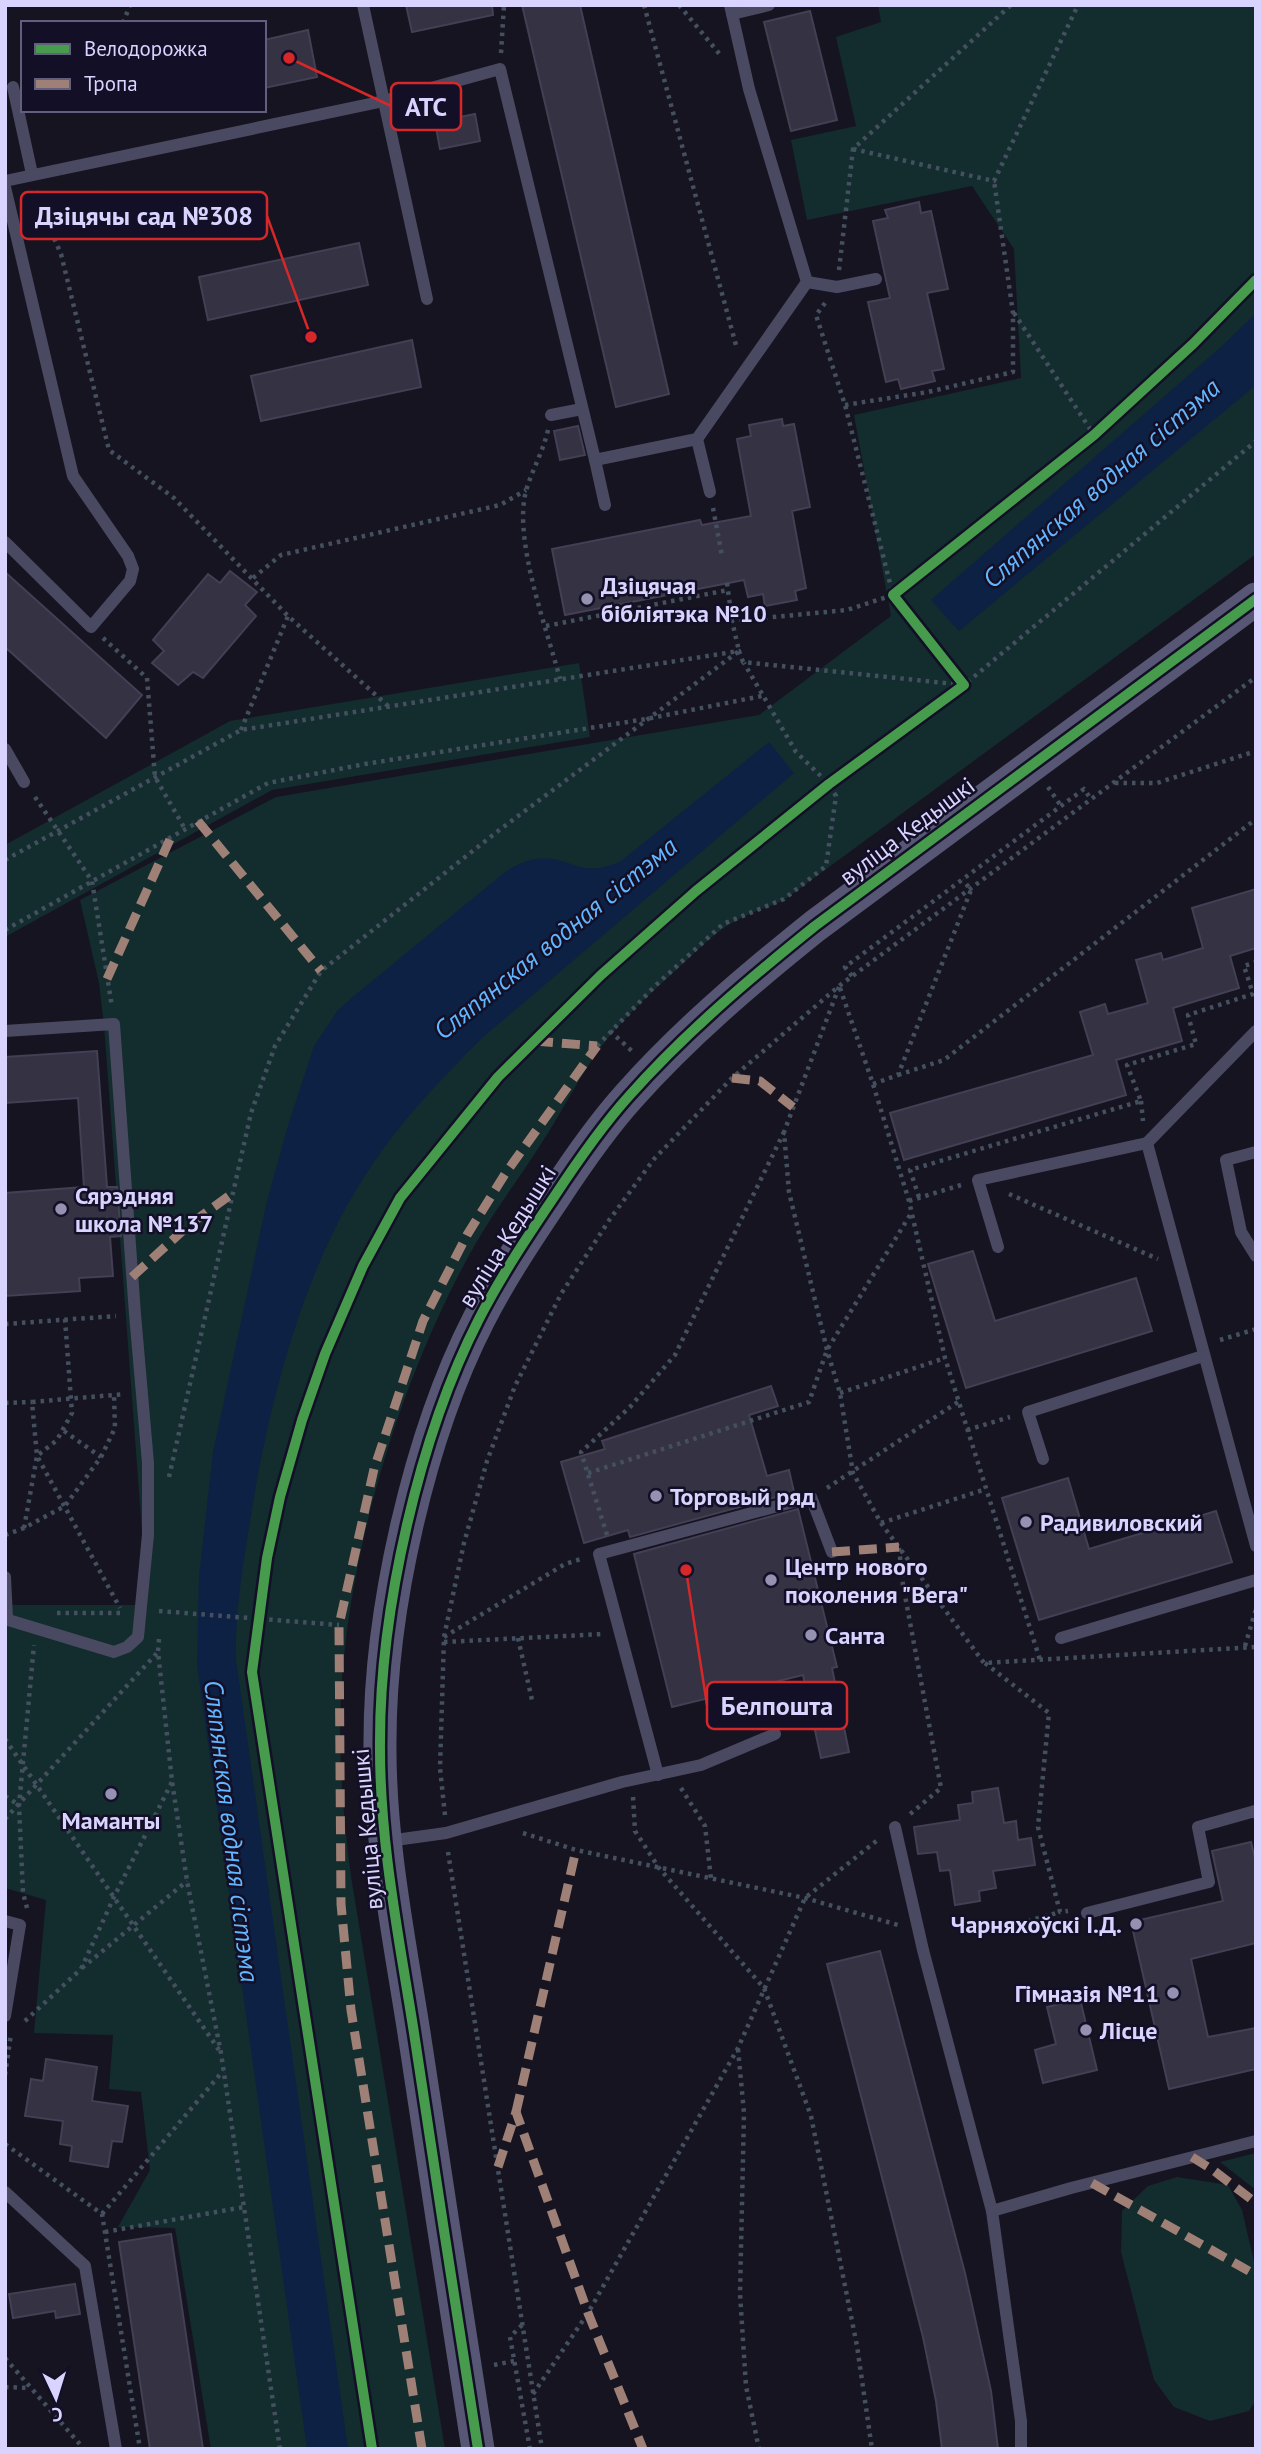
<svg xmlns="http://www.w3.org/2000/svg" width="1261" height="2454" font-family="'PT Sans',sans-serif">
	<rect width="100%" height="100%" fill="#161421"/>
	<!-- green -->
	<g fill="#132c2d">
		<path d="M878,5H1256V554L784,900C765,908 744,915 727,926C708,938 692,956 676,970C647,997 616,1024 594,1057C575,1085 560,1115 541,1144C520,1177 496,1209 476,1243C402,1373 349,1546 341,1695C338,1756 343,1816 351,1876L445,2449H211L175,2228L118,2227L150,2170L141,2092L109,2089L113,2035L34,2033L46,1900L5,1888V1605H136L142,1532L104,1025L99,983L80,900L276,797L759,715L891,616L854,415L1021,378L1014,249L972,186L807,220L791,140L856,126L836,37L881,22Z"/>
		<polygon points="579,663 590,737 272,790 5,937 5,845 230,721"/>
		<polygon points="1256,2153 1256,2190 1220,2162"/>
		<polygon points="1177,2177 1228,2185 1242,2210 1256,2270 1256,2400 1249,2411 1210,2421 1174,2407 1154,2380 1121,2252 1122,2211 1148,2186"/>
	</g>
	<!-- water -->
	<g fill="#0d2144">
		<polygon points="1256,313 1256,385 959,631 931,600 1222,346"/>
		<path d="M769,742L794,773L482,1038C440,1080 398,1124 366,1174C299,1277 266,1415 248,1534C241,1576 235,1618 236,1660L348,2449H307L197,1665L199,1577L213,1452L267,1201L287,1129L314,1046L338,1010L354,996L505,872C515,866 524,861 536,859C569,854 580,881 621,861Z"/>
	</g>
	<!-- building -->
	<g fill="#343243" stroke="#433f54" stroke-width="2">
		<polygon points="406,5 492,5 493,15 412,32"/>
		<polygon points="522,5 580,5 669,394 616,407"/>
		<polygon points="810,11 837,120 791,131 764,22"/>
		<polygon points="308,30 317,77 264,88 264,40"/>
		<polygon points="475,114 480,141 440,149 435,122"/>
		<polygon points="97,192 103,222 57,231 51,202"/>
		<polygon points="919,202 921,213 931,211 948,289 927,293 944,369 932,371 935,381 901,389 898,379 886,382 868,302 890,298 873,221 888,218 885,210"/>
		<polygon points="359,243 368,285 208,320 199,277"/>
		<polygon points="412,340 421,387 261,421 251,376"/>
		<polygon points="782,419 783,426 794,424 810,507 792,511 806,588 795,591 797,600 765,606 763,594 748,597 744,580 565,615 552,549 700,520 702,525 751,516 737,439 751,436 749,425"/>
		<polygon points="578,426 585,455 560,460 554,431"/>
		<polygon points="230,571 257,592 245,605 256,616 203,678 193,672 178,685 152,663 164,651 153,640 208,574 220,583"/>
		<polygon points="5,572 142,695 106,738 5,647"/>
		<polygon points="1256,889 1256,948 1230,956 1239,988 1173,1008 1182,1041 1116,1060 1126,1095 904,1160 890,1113 1093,1055 1080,1012 1105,1004 1108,1014 1148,1003 1136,960 1161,953 1163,960 1203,948 1192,908"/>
		<polygon points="97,1051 107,1187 117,1187 121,1236 110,1237 113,1276 79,1278 80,1291 5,1296 5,1193 84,1187 78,1098 5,1103 5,1057"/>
		<polygon points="973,1251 995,1321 1136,1278 1152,1331 966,1388 928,1264"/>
		<polygon points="771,1386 778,1406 749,1415 767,1476 789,1470 794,1492 630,1537 628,1530 584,1543 561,1462 605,1449 602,1441"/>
		<polygon points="1068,1478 1089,1549 1216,1511 1232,1562 1039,1620 1002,1498"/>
		<polygon points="798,1509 837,1667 832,1668 849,1752 821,1758 803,1675 672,1707 634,1554"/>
		<polygon points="998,1788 1004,1823 1016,1821 1018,1840 1031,1838 1035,1865 993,1871 996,1888 979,1891 980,1901 955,1905 950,1870 940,1871 937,1852 918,1854 914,1827 960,1820 958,1805 973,1803 972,1792"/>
		<polygon points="1251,1842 1256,1863 1256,1943 1191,1959 1208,2037 1256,2028 1256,2069 1169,2089 1131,1922 1223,1901 1212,1851"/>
		<polygon points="880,1951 965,2273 991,2391 998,2449 942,2449 936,2401 923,2337 827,1964"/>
		<polygon points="1080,1999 1097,2070 1043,2083 1035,2050 1056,2044 1047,2007"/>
		<polygon points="46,2059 97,2067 92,2101 128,2106 122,2142 112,2141 108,2167 70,2161 72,2146 60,2144 63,2121 25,2116 31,2079 43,2081"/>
		<polygon points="171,2234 203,2449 150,2449 119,2242"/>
		<polygon points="75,2284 80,2314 56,2318 55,2311 13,2318 9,2294"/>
	</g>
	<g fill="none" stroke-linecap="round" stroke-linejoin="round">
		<!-- path -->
		<g stroke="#44505f" stroke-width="4.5" stroke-dasharray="3.5 5" stroke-linecap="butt">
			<polyline points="644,5 737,349"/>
			<polyline points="679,5 722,57"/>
			<polyline points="123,23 130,5"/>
			<polyline points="501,53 504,5"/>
			<polyline points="853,149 994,181 1078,5"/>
			<polyline points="36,191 38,202 61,254 109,450 174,498 288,616 388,706"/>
			<polyline points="839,270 853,149 1011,5"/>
			<polyline points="825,303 816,315 845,405 893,595 964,685"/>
			<polyline points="1014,313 1094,435"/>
			<polyline points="845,405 928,392 1013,372 1013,313 994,181"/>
			<path d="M548,430C543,452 532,470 526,491C513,540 547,629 560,679"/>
			<polyline points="713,508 722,556"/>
			<polyline points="253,578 281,555 500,505 526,490"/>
			<polyline points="727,583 732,620"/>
			<polyline points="546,626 728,590"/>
			<polyline points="103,638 147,678 155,777 185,829"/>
			<polyline points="241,730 288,616"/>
			<polyline points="1115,783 1157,783 1256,751"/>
			<polyline points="1048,787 1061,806"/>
			<polyline points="35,797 92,881 112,1007"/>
			<polyline points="5,860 241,730 739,651 743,662 964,685"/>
			<polyline points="5,930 268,783 365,764 646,719 762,696"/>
			<polyline points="852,976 845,967 1061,806 1084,789 1091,799"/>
			<polyline points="839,987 784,1132 789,1192 827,1350 840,1393 853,1473 881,1523 984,1663 1256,1647"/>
			<polyline points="840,988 873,1084 909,1201 945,1358 1040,1660"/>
			<polyline points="610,1031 633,1052"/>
			<polyline points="597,1046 656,985 723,924 784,899 826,866 836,796 829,784 796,752 744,663"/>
			<polyline points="898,1075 944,1060 1256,819"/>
			<polyline points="873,1084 898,1075 971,890 963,880"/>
			<polyline points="1141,1101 1143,1121"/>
			<polyline points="1009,1194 1158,1259"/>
			<polyline points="919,1197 910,1170 1141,1101 1127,1065 1196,1044 1188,1015 1253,994 1244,966 1256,962"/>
			<polyline points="909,1201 961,1185"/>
			<polyline points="65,1319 72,1413 57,1440 37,1456 120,1608"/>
			<polyline points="5,1324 116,1316"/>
			<polyline points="1220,1340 1256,1329"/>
			<polyline points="840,1393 945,1358"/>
			<polyline points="5,1403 32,1402"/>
			<polyline points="967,1430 1010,1417"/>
			<polyline points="64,1431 101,1457"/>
			<polyline points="588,1473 809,1402 827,1350 910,1215"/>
			<polyline points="169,1477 251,1113 275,1046 321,971 498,831 739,651 732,621 847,610 893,595 1094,435 1193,344 1256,280"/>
			<polyline points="827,1488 958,1402"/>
			<polyline points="881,1523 986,1489"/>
			<polyline points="24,1528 37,1456 32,1402 125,1394"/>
			<polyline points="5,1535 24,1528 65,1506 101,1457 115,1428 114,1395"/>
			<polyline points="607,1535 581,1452 630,1407 675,1355 784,1132"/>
			<polyline points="899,1548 903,1585 941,1788 909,1815"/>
			<polyline points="159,1611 339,1625"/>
			<polyline points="57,1613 122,1613"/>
			<polyline points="444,1637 565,1564 581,1559"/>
			<polyline points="518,1638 532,1700"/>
			<polyline points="159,1639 158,1652 172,1781 187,1881 221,2053 280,2449"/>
			<polyline points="444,1642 604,1634"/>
			<polyline points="1245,1646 1256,1609"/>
			<polyline points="985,1663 1049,1713 1038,1827 1060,1912 1068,1911"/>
			<polyline points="5,1739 219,2050"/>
			<polyline points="681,1788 705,1826 711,1879"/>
			<polyline points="5,1796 19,1805"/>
			<polyline points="633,1797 635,1831 659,1868 764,1988 811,2116 857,2346 872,2449"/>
			<polyline points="445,1815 440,1768 444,1637 464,1543 487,1461 515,1386 561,1294 610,1219 654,1159 732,1078 839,986 1256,677"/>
			<polyline points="5,1819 157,1653"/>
			<polyline points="523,1833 576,1850 805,1898 898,1925"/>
			<polyline points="448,1852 542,2449"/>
			<polyline points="27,1908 23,1893 19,1805 34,1645"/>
			<polyline points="1011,1926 1060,1912"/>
			<polyline points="82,1968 187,1881"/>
			<polyline points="25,2021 81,1969 114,1897 172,1782"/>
			<polyline points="738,2049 744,2113 740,2294 746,2386 759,2449"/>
			<polyline points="5,2075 11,2034"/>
			<polyline points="5,2144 102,2214 140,2449"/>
			<polyline points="102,2214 223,2071"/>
			<polyline points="105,2232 244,2207"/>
			<polyline points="522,2325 510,2337 530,2449"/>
			<polyline points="5,2358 84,2449"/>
			<polyline points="494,2365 514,2361"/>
			<polyline points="5,2387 29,2388"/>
			<polyline points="533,2394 588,2313 738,2048 805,1898 880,1838"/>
			<polyline points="372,2449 252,1672 267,1558 280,1497 302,1420 325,1354 363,1266 400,1198 447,1138 498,1077 535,1041 601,975 696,891 829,784 964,685 1256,441"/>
		</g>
		<!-- lane -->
		<g stroke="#4a4962" stroke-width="12">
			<polyline points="363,5 427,299"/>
			<polyline points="732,14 769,5"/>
			<polyline points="13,87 32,174"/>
			<polyline points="5,181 384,101 500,69 595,460 697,439 807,282 749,89 730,5"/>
			<polyline points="5,187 73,476 128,556 133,569 130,581 91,627 5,542"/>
			<polyline points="807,282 837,287 876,279"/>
			<polyline points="551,415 582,409"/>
			<polyline points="697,439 710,492"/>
			<polyline points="595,460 605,505"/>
			<polyline points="5,749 24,782"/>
			<polyline points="5,1031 114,1024 135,1314 148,1463 148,1535 138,1637 127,1647 114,1652 5,1619"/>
			<polyline points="1147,1143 1256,1546"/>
			<polyline points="1256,1152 1226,1160 1241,1232 1256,1256"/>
			<polyline points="998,1247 978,1180 1147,1143 1256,1031"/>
			<polyline points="1043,1459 1028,1412 1203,1356"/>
			<polyline points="5,1577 7,1619"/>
			<polyline points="1061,1638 1256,1580"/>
			<polyline points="658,1775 599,1554 811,1497 832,1552"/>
			<polyline points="895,1827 923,1950 992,2211 1021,2421 1021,2449"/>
			<polyline points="388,1841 446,1833 622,1782 701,1765 775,1734"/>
			<polyline points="1087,1913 1209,1882 1198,1827 1255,1811 1256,1813"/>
			<polyline points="5,1921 20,1925 5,2016"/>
			<polyline points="5,2192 85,2266 116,2449"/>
			<polyline points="992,2211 1071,2188 1256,2141"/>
		</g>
		<!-- secondary -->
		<path stroke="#575674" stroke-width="33" d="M478,2449C456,2310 435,2172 414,2033C399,1937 379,1840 380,1741C380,1610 419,1436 479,1319C501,1276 527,1237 554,1197C577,1162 601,1127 629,1096C685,1033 749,979 815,926L1256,599"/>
		<!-- quiet -->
		<g stroke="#9e8076" stroke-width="9" stroke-dasharray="18 9" stroke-linecap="butt">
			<polyline points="198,821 321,971"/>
			<polyline points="107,979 171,837"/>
			<polyline points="535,1041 597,1046"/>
			<polyline points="732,1078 760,1081 793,1107"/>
			<polyline points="132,1277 190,1224 233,1193"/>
			<polyline points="832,1552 899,1547"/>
			<polyline points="516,2112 576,1850"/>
			<polyline points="1192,2157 1213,2170 1256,2203"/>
			<polyline points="498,2167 516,2112 588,2313 643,2449"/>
			<polyline points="1092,2183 1256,2275"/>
			<polyline points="422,2449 351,2010 341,1904 339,1625 374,1469 423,1321 467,1235 505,1174 597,1046"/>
		</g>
		<defs>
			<g id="cycleway">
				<polyline points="372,2449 252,1672 267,1558 280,1497 302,1420 325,1354 363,1266 400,1198 498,1077 601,975 696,891 829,784 964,685 893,595 1094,435 1193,344 1256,280"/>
				<path d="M478,2449C456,2310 435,2172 414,2033C399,1937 379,1840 380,1741C380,1610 419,1436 479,1319C501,1276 527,1237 554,1197C577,1162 601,1127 629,1096C685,1033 749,979 815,926L1256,599"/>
			</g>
		</defs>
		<!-- cycleway casing -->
		<use href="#cycleway" stroke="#130f26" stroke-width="15"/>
		<!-- cycleway -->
		<use href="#cycleway" stroke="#469c4c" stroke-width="10"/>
	</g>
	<!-- markers -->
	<g fill="#9591b1" stroke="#130f26" stroke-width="2.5">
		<circle cx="587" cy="599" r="7"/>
		<circle cx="61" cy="1209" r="7"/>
		<circle cx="656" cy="1496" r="7"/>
		<circle cx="1026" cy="1522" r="7"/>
		<circle cx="771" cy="1580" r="7"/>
		<circle cx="811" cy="1635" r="7"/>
		<circle cx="111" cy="1794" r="7"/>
		<circle cx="1136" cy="1924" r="7"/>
		<circle cx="1173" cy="1993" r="7"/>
		<circle cx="1086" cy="2030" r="7"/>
	</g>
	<g text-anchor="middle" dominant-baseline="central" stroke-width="5" stroke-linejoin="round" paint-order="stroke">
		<!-- poi labels -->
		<g font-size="24" font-weight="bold" fill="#d9d4ff" stroke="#130f26" text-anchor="start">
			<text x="601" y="585">Дзіцячая<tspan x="601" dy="28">бібліятэка №10</tspan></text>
			<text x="75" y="1195">Сярэдняя<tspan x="75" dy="28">школа №137</tspan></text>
			<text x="670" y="1496">Торговый ряд</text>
			<text x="1040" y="1522">Радивиловский</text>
			<text x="785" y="1566">Центр нового<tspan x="785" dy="28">поколения "Вега"</tspan></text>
			<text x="825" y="1635">Санта</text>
			<text x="111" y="1820" text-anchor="middle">Маманты</text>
			<text x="1122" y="1924" text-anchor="end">Чарняхоўскі І.Д.</text>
			<text x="1159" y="1993" text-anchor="end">Гімназія №11</text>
			<text x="1100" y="2030">Лісце</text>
		</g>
		<!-- street labels -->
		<g font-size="24" fill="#d9d4ff" stroke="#130f26">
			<text transform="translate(907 831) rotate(-37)">вуліца Кедышкі</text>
			<text transform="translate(507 1236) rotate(-58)">вуліца Кедышкі</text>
			<text transform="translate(367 1829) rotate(-95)">вуліца Кедышкі</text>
		</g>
		<!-- water labels -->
		<g font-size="26" font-style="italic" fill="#62b6ff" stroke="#130f26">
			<text transform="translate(1101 483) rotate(-41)">Сляпянская водная сістэма</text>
			<text transform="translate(555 938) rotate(-39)">Сляпянская водная сістэма</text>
			<text transform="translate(232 1831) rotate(83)">Сляпянская водная сістэма</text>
		</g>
	</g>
	<!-- callouts -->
	<path fill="none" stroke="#d62828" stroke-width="2.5" d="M289 58L391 106M311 337L267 216M686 1570L707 1705"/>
	<g fill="#d62828" stroke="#130f26" stroke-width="2.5">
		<circle cx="289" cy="58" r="7"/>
		<circle cx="311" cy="337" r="7"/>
		<circle cx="686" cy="1570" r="7"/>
	</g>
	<g fill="#130f26" stroke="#d62828" stroke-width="2.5">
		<rect x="391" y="83" width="70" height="47" rx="7"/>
		<rect x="21" y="192" width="246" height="47" rx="7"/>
		<rect x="707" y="1682" width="140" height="47" rx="7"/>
	</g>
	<g font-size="26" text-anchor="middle" font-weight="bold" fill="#d9d4ff">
		<text x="426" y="116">АТС</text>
		<text x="144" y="225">Дзіцячы сад №308</text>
		<text x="777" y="1715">Белпошта</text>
	</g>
	<!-- border -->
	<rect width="1261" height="2454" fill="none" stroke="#d9d4ff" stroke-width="14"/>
	<!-- legend -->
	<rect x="21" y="21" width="245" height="91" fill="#130f26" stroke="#625e7d" stroke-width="2"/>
	<rect x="35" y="44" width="35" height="10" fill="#469c4c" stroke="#625e7d" stroke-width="2"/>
	<text x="84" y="56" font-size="21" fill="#d9d4ff">Велодорожка</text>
	<rect x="35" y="79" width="35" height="10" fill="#9e8076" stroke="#625e7d" stroke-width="2"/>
	<text x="84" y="91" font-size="21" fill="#d9d4ff">Тропа</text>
	<!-- north arrow -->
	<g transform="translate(56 2398) rotate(176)" stroke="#130f26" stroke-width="5" paint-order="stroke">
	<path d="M0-5L12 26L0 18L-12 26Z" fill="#d9d4ff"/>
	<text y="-10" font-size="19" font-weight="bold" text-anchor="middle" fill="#d9d4ff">С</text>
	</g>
</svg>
